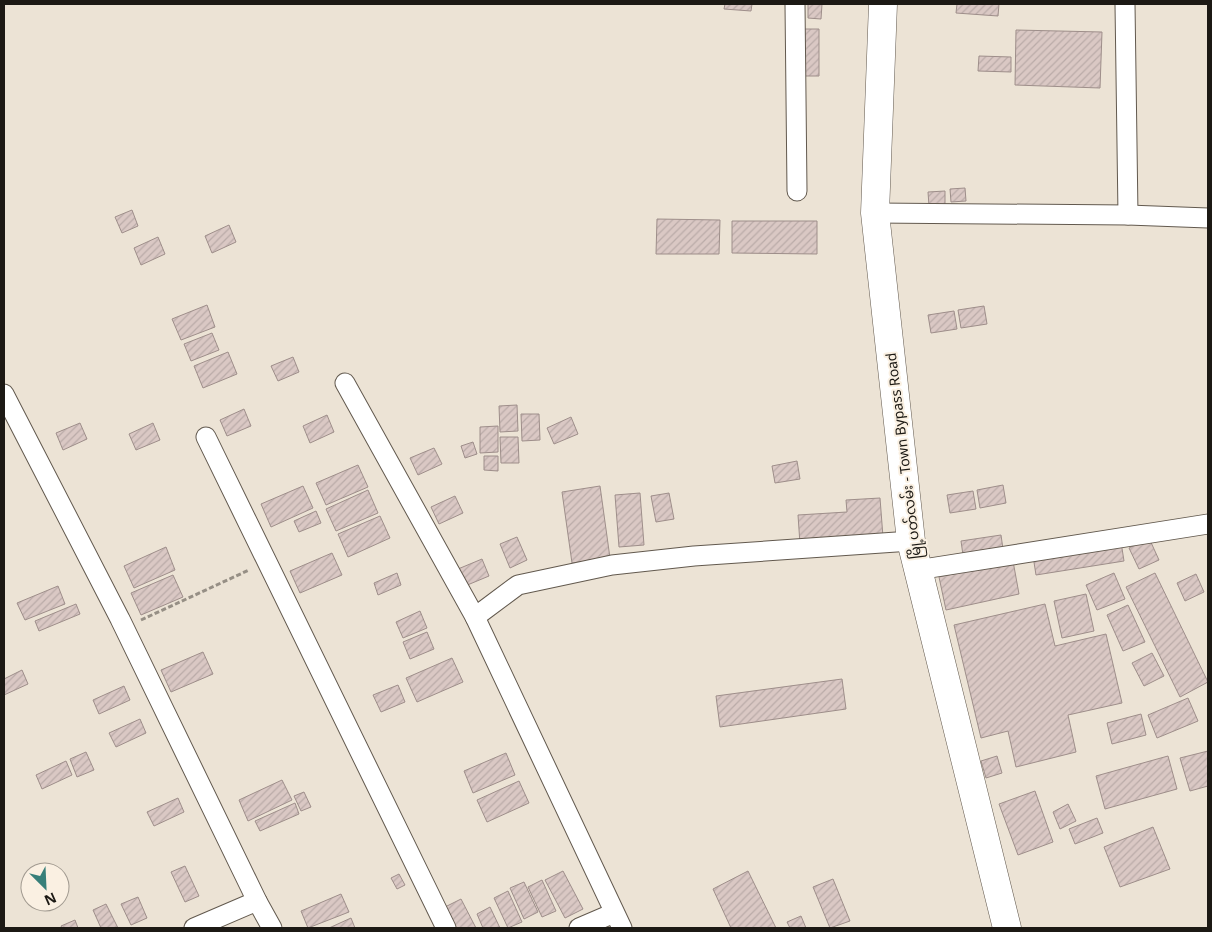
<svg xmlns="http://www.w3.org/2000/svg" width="1212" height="932" font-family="'Noto Sans','Noto Sans Myanmar',sans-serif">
	<defs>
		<pattern id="building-hatch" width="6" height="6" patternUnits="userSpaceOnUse" patternTransform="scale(1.25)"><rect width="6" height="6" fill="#dac8c4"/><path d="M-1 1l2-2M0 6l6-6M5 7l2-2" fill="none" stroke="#baaba8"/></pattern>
	</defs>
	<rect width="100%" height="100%" fill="#ece3d5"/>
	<!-- building -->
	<g fill="url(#building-hatch)" stroke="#9e8e8a">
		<polygon points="725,4 752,4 751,11 724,9"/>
		<polygon points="808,4 822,4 821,19 808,18"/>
		<polygon points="957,4 999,4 998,16 956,13"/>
		<polygon points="799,29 819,29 819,76 800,76"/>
		<polygon points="1016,30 1102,32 1100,88 1015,85"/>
		<polygon points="979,56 1011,57 1011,72 978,71"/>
		<polygon points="965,188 966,201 951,202 950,189"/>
		<polygon points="945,191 945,205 929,206 928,192"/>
		<polygon points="132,210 138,226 122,233 115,217"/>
		<polygon points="657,219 720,220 719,254 656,254"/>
		<polygon points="732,221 817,221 817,254 732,253"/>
		<polygon points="229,225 236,242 212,253 205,236"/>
		<polygon points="158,237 165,254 141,265 134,248"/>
		<polygon points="207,305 215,327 181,340 172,319"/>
		<polygon points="984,306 987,324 961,328 958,310"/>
		<polygon points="954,311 957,329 931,333 928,315"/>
		<polygon points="212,333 219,350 191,361 184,344"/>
		<polygon points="228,352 237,374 203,388 194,366"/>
		<polygon points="293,357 299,372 278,381 271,366"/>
		<polygon points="517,405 518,431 500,432 499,406"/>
		<polygon points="244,409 251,426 227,436 220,420"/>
		<polygon points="521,414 539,414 540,440 522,441"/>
		<polygon points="327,415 334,432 310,443 303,426"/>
		<polygon points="571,417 578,434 554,444 547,428"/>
		<polygon points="80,423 87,439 63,450 56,433"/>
		<polygon points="153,423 160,440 136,450 129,434"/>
		<polygon points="498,426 498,452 480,453 480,427"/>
		<polygon points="500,437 518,437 519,463 501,463"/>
		<polygon points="473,442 477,454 465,458 461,446"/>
		<polygon points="434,448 442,464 418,475 410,458"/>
		<polygon points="484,456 498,456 498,471 484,470"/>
		<polygon points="797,461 800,479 775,483 772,466"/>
		<polygon points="358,465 368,487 326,505 316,483"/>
		<polygon points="1003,485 1006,503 980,508 977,490"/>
		<polygon points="303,486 313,508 271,527 261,504"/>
		<polygon points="600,486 610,558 572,563 562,492"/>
		<polygon points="368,490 378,513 336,531 326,509"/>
		<polygon points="973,491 976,509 950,513 947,495"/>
		<polygon points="640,493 644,545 619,547 615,495"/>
		<polygon points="669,493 674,519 656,522 651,496"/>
		<polygon points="455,496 463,513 439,524 431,507"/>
		<polygon points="880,498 883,537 800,544 798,515 847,512 846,500"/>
		<polygon points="316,511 321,523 299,532 294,521"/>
		<polygon points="380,516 390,538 348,557 338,534"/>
		<polygon points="1001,535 1003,549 963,555 961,541"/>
		<polygon points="517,537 527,560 510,568 500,544"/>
		<polygon points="1149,538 1159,560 1139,569 1129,548"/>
		<polygon points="1121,542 1124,561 1036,575 1033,556"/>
		<polygon points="166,547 175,570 134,588 124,566"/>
		<polygon points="332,553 342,575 300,593 290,571"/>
		<polygon points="482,559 489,576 465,586 458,569"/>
		<polygon points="1013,561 1019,594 946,610 939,577"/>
		<polygon points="397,573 401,585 378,595 374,583"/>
		<polygon points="1114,573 1125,599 1097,610 1086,585"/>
		<polygon points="1155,573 1208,682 1180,697 1126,587"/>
		<polygon points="1196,574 1204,592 1185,601 1177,583"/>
		<polygon points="173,575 183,597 141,615 131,593"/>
		<polygon points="58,586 65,604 25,620 17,603"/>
		<polygon points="1086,594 1094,631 1062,638 1054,601"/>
		<polygon points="76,604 80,614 39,631 35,621"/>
		<polygon points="1045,604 1055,646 1106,634 1122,703 1068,715 1076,752 1016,767 1008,731 981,738 954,625"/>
		<polygon points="1128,605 1145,642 1123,651 1107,615"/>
		<polygon points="420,611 427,628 403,638 396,622"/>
		<polygon points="427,632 434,649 410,659 403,642"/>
		<polygon points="203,652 213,674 171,692 161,670"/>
		<polygon points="1152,653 1164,676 1144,686 1132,663"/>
		<polygon points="452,658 463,682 417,702 406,678"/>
		<polygon points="22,670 28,684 4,695 4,679"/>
		<polygon points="842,679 846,709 720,727 716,696"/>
		<polygon points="398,685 405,702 381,712 373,695"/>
		<polygon points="124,686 130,700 99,714 93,700"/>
		<polygon points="1188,698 1198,721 1157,738 1148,715"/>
		<polygon points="1141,714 1146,735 1112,744 1107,723"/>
		<polygon points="140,719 146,733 116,747 109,733"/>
		<polygon points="1208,751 1208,786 1190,791 1180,758"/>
		<polygon points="86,752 94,770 77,777 70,759"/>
		<polygon points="506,753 515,775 473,793 464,771"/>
		<polygon points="997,756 1002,773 986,778 981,761"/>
		<polygon points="1168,756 1177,789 1105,809 1096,776"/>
		<polygon points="66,761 72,775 42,789 36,775"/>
		<polygon points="282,780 292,800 248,821 239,800"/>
		<polygon points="519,781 529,803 487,822 477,800"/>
		<polygon points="1035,791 1053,842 1018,855 999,804"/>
		<polygon points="304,792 311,807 301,811 294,796"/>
		<polygon points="178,798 184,812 154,826 147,812"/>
		<polygon points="295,803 299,814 260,831 255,821"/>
		<polygon points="1068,804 1076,821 1060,829 1053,812"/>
		<polygon points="1097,818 1103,833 1075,844 1069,829"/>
		<polygon points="1153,827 1170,869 1120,887 1104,847"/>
		<polygon points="185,866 199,896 185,902 171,872"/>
		<polygon points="563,871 583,909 565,918 545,880"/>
		<polygon points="748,871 776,928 731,928 713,889"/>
		<polygon points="399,874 405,885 397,889 391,878"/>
		<polygon points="833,879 850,921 830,928 813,887"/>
		<polygon points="542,880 556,911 542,917 528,887"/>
		<polygon points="524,882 538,912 524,919 510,888"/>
		<polygon points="508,891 522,922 508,928 494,898"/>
		<polygon points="341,894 349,912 308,928 301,911"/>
		<polygon points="138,897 147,918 131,925 121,904"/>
		<polygon points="461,899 476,928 453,928 443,908"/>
		<polygon points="106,904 118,928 101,928 93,910"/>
		<polygon points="490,907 500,928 483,928 477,914"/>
		<polygon points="801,916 806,928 790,928 787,922"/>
		<polygon points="351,918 355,928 329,928"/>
		<polygon points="75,920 78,928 62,928 61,926"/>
	</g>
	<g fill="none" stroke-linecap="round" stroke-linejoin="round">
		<defs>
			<g id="street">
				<polyline points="795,4 797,191"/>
				<polyline points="1125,4 1128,215"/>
				<polyline points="875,213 1128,215 1208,218"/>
				<polyline points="345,383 475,617 622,928"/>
				<polyline points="4,394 120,619 257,901 272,928"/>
				<polyline points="206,437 446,928"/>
				<polyline points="917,570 1208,524"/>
				<polyline points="475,617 518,585 612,565 694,556 911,541"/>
				<polyline points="194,928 257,901"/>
				<polyline points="579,928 614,913"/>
			</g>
			<polyline id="secondary" points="883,4 875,213 911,541 1007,928"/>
		</defs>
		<!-- street casing -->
		<use href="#street" stroke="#62594e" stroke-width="21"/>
		<!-- secondary casing -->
		<use href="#secondary" stroke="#62594e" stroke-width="29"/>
		<!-- path -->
		<polyline stroke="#968f85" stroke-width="3" stroke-dasharray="5 2.5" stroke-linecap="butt" points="141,620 249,570"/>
		<!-- street -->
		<use href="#street" stroke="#fff" stroke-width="19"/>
		<!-- secondary -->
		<use href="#secondary" stroke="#fff" stroke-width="28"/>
	</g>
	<g text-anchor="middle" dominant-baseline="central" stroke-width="4" stroke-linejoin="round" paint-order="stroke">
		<!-- street labels -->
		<g font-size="14" fill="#1c1914" stroke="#faf0e2">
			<text transform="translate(903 456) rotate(-97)">မြို့ပတ်လမ်း - Town Bypass Road</text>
		</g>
	</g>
	<!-- border -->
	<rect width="1212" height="932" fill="none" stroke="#1c1914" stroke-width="10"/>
	<!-- north arrow -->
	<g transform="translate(45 887) rotate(156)"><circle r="24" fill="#faf0e2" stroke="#a19a90"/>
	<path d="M0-4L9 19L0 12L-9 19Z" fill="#377f79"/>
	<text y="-8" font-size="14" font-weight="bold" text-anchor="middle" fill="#1c1914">N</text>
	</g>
</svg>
